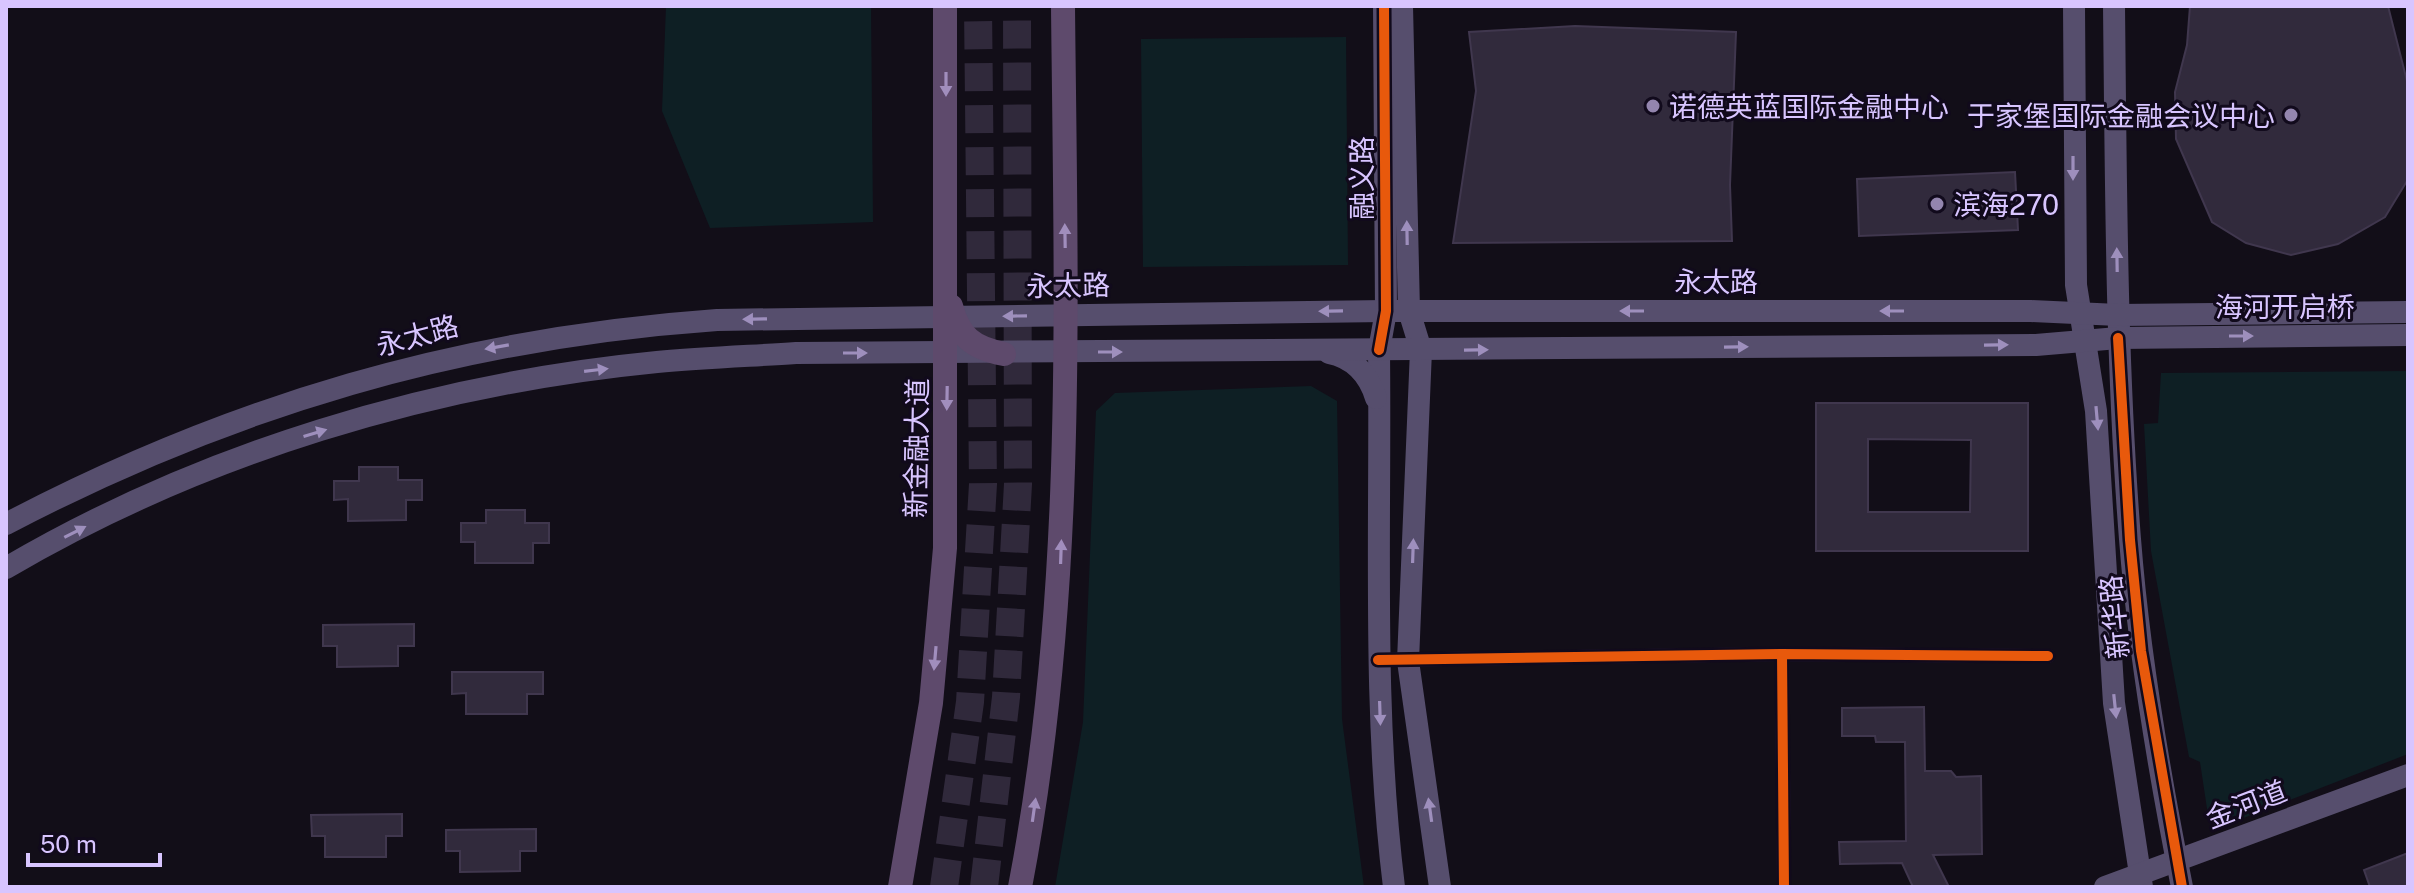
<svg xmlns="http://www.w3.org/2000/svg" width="2414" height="893" font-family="'Public Sans','Noto Sans SC',sans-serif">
	<rect width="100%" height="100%" fill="#120e18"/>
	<!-- green -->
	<g fill="#0e1f24">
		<polygon points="666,6 871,6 873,222 710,228 662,111"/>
		<polygon points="1346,37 1348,265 1143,267 1141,39"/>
		<polygon points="2408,371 2408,754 2223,826 2209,822 2200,762 2189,757 2151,551 2144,424 2158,423 2161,373"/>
		<polygon points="1311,386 1337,401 1342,719 1364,887 1055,887 1083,722 1096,411 1115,393"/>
	</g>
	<!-- building -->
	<g fill="#312a3c" stroke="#40374e" stroke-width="2" fill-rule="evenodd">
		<polygon points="2190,6 2388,6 2407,81 2407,181 2385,217 2338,244 2291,255 2246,243 2212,222 2176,139 2175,92 2187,45"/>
		<polygon points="1575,26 1736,32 1730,185 1732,241 1453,243 1476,91 1469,32"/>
		<polygon points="2015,172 2018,230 1859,236 1857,179"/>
		<path d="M1816,403H2028V551H1816ZM1868,439L1971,440L1970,512H1868Z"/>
		<polygon points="359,467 398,467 398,480 422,480 422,500 406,500 406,520 348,521 348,499 334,500 334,481 359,481"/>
		<polygon points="486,510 525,510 525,523 549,523 549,543 533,543 533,563 475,563 475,542 461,542 461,523 486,523"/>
		<polygon points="414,624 414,646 398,646 398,666 337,667 337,646 323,646 323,625"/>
		<polygon points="452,672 543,672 543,694 527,694 527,714 466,714 466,693 452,694"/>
		<polygon points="1924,707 1925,771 1951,771 1956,777 1981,776 1982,854 1933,855 1949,887 1913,887 1902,863 1840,864 1839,842 1906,841 1905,742 1876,742 1875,736 1842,736 1842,708"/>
		<polygon points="402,814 402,836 386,836 386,857 325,857 325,836 312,836 311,815"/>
		<polygon points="536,829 536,851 520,851 520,871 460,872 460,851 446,851 446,830"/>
		<polygon points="2408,853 2408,887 2370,887 2364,870"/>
	</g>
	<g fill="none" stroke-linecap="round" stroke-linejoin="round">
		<!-- highway-tunnel -->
		<g stroke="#30293b" stroke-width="28" stroke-dasharray="28 14" stroke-linecap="butt">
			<polyline points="944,887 970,702 983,484 978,6"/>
			<polyline points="984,887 1006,697 1018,484 1017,6"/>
		</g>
		<!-- street -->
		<g stroke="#4f4862" stroke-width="14">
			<polyline points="1378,660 1782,654"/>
			<polyline points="1784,887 1782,654 2048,656"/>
		</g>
		<!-- secondary -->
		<g stroke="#564e6d" stroke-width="22">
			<path d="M1384,6L1386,311L1379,350C1381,529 1372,708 1394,887"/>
			<polyline points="1402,6 1409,311 1421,350 1408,661 1440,887"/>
			<polyline points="2074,6 2076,285 2096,411 2114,703 2142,887"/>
			<path d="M2114,6C2116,184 2116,362 2130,539C2139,656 2159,772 2182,887"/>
			<path d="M1329,353C1354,358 1369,375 1376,398"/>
			<path d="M6,524C233,405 461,338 717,320L1386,311H2031L2118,315L2408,312"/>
			<path d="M6,568C202,453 431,384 657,362C703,358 750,356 796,353L2036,345L2118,338L2408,335"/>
			<polyline points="2105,887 2408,775"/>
		</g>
		<!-- primary -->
		<g stroke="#5e4a6c" stroke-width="24">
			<path d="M951,306C959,337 973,348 1004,354"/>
			<polyline points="900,887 931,703 945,548 945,6"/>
			<path d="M1020,887C1076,596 1066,301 1063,6"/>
		</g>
		<defs>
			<g id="cycleway">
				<polyline points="2118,338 2130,540 2141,651 2182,887"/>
				<polyline points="1379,350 1386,311 1384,6"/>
				<polyline points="1378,660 1782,654"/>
				<polyline points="1784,887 1782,654 2048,656"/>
			</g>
		</defs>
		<!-- cycleway casing -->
		<use href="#cycleway" stroke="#110a1c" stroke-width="15"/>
		<!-- cycleway -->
		<use href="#cycleway" stroke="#e8590c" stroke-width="10"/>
	</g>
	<!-- one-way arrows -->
	<defs><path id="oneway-solid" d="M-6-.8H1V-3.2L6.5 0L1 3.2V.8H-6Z" transform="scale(2)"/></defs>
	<g fill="#a18ebd">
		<use href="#oneway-solid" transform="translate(946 84) rotate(90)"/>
		<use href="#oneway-solid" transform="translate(1065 236) rotate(-91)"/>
		<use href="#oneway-solid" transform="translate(947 398) rotate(91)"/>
		<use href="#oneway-solid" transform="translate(1061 552) rotate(-88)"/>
		<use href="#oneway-solid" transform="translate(935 658) rotate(95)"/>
		<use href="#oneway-solid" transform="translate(1034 810) rotate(-82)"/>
	</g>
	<g fill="#9e8fbd">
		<use href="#oneway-solid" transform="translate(2073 168) rotate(90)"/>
		<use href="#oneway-solid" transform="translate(1407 233) rotate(-91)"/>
		<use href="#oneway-solid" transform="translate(2117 260) rotate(-91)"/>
		<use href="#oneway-solid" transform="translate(1331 311) rotate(179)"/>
		<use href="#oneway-solid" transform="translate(1632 311) rotate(180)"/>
		<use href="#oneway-solid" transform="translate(1892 311) rotate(180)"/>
		<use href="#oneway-solid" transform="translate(1015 316) rotate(179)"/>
		<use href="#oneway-solid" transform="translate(755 319) rotate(179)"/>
		<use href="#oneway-solid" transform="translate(2241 336)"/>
		<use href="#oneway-solid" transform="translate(1996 345) rotate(-1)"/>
		<use href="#oneway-solid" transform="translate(497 347) rotate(170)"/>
		<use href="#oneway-solid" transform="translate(1736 347) rotate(-1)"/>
		<use href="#oneway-solid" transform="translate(1476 350) rotate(-1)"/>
		<use href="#oneway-solid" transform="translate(1110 352)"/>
		<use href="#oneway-solid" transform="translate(855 353)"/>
		<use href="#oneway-solid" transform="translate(596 370) rotate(-7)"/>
		<use href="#oneway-solid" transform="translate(2097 418) rotate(85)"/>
		<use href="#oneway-solid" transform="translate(315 433) rotate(-17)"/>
		<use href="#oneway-solid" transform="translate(75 532) rotate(-27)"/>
		<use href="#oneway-solid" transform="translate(1413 551) rotate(-88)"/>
		<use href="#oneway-solid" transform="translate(2115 706) rotate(84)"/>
		<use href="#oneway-solid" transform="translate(1380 713) rotate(88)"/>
		<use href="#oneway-solid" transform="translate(1430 810) rotate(-98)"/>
	</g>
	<!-- markers -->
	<g fill="#9385ae" stroke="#110a1c" stroke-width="3">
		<circle cx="1653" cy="106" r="8"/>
		<circle cx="2291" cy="115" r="8"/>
		<circle cx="1937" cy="204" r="8"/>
	</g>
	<g text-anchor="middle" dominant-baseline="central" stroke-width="6" stroke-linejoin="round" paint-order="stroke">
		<!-- poi labels -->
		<g font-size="28" fill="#d8c5ff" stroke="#110a1c" text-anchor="start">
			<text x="1669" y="106">诺德英蓝国际金融中心</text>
			<text x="2275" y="115" text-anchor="end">于家堡国际金融会议中心</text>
			<text x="1953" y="204">滨海270</text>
		</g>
		<!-- street labels -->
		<g font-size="28" fill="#d8c5ff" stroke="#110a1c">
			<text transform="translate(1361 178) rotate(-90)">融义路</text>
			<text x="1716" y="281">永太路</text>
			<text transform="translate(1068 285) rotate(-1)">永太路</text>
			<text x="2285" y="306">海河开启桥</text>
			<text transform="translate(417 335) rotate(-15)">永太路</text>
			<text transform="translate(916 448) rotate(-89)">新金融大道</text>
			<text transform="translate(2114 617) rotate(-96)">新华路</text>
			<text transform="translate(2246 804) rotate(-21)">金河道</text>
		</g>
	</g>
	<!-- border -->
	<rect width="2414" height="893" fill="none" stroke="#d8c5ff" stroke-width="16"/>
	<!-- scale -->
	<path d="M28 853v12h132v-12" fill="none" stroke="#d8c5ff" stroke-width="4"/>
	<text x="40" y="853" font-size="24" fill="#d8c5ff" stroke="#110a1c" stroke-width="6" paint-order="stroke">50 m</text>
</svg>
